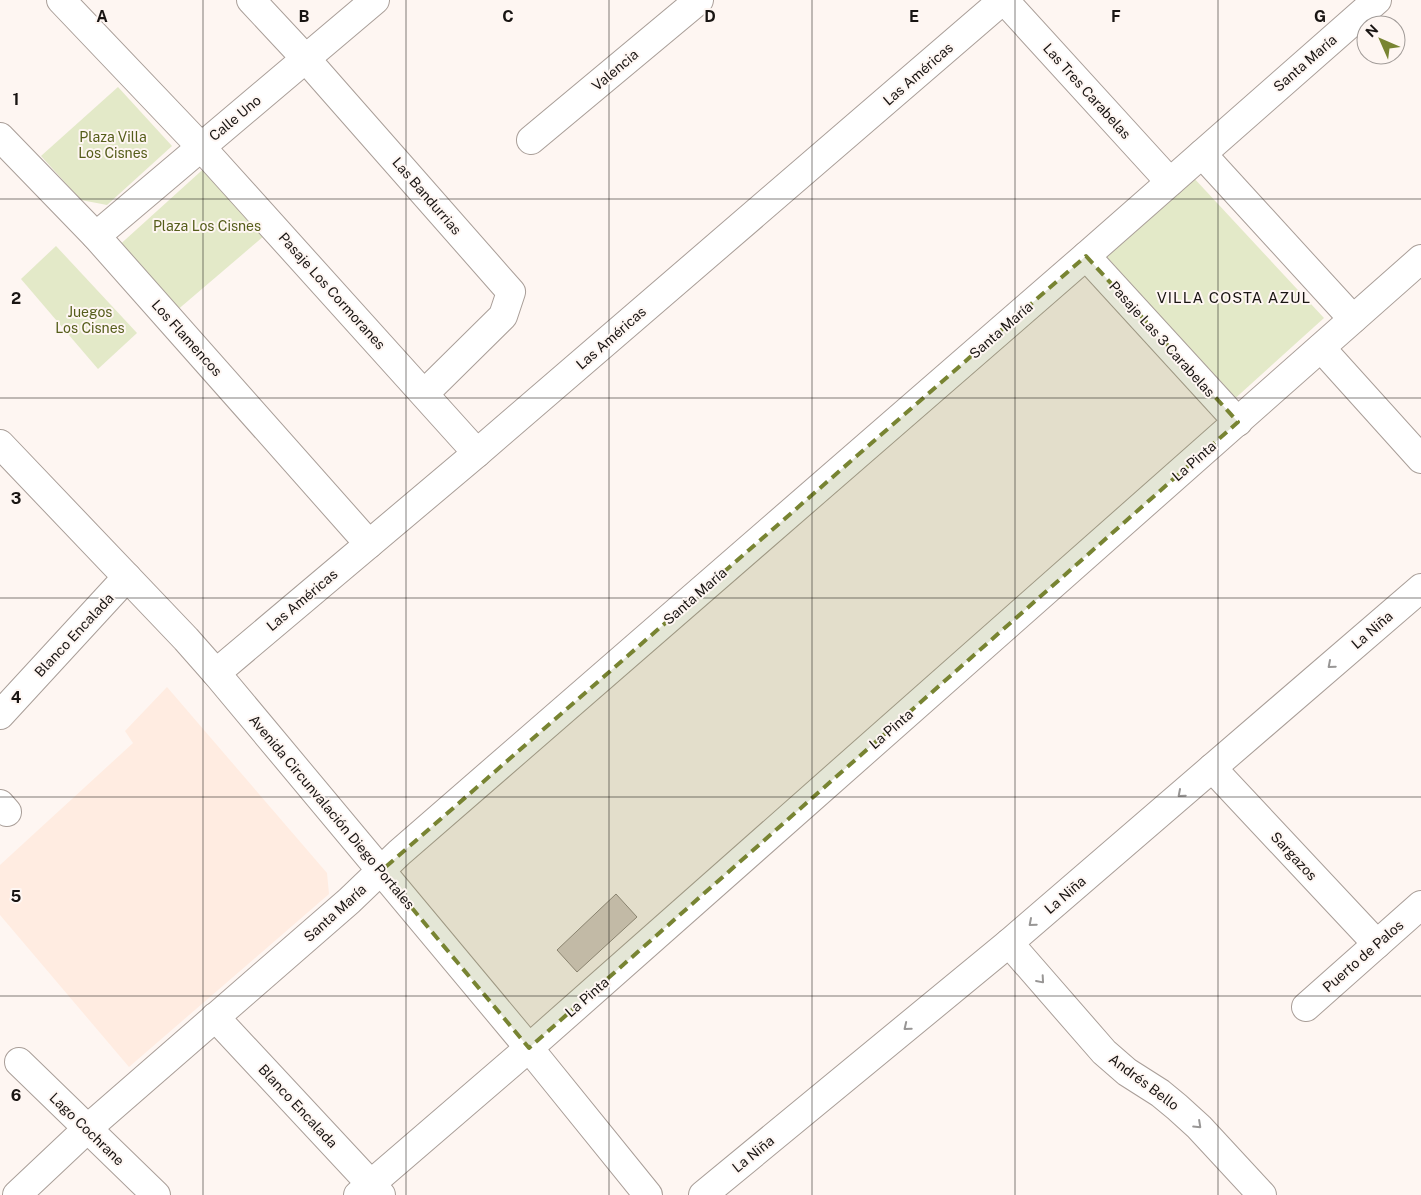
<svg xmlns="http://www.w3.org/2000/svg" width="1421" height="1195" font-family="'Public Sans',sans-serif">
	<rect width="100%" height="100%" fill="#fef6f2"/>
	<!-- built -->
	<polygon fill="#ffece1" points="167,687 327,873 329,894 129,1067 0,915 0,865 133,743 125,731"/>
	<!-- green -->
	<g fill="#e3e9c8">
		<polygon points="118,87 172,146 107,205 81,200 41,156"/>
		<polygon points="210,163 271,230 175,312 115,249"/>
		<polygon points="1192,176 1324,318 1230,403 1100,261"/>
		<polygon points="56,246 137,333 98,369 21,279"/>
	</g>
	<!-- building -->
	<polygon fill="#d5c9c3" stroke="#8f847f" points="616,894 637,917 577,972 557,950"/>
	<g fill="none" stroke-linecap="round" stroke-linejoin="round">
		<defs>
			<g id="minor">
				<polyline points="61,0 201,147 477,453"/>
				<polyline points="251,0 306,59 511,292 503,316 425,393"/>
				<polyline points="1004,0 1170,182"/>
				<polyline points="0,137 96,236 369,544"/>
				<polyline points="531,140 699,0"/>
				<polyline points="1202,154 1353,319"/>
				<polyline points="96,236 375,0"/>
				<polyline points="1086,256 1238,422"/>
				<polyline points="1321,348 1421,459"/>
				<polyline points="0,444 186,639 216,673 529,1048 648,1195"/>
				<polyline points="216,673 477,453 1003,0"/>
				<polyline points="0,715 127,577"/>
				<polyline points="1212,768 1377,944"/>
				<polyline points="0,804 7,812"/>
				<polyline points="1009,943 1104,1052 1127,1072 1160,1093 1177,1107 1199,1127 1262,1195"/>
				<polyline points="1306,1007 1421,905"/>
				<polyline points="215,1017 381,1195"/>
				<polyline points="19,1062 156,1195"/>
				<polyline points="17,1195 87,1129 349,901 399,853 1086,256 1377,0"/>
				<polyline points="358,1195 529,1048 1421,259"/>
				<polyline points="703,1195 1009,943 1421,588"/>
			</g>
		</defs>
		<!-- minor casing -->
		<use href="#minor" stroke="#a99e98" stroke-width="30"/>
		<!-- minor -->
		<use href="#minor" stroke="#fff" stroke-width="28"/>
	</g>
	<!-- one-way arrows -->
	<defs><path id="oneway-chevron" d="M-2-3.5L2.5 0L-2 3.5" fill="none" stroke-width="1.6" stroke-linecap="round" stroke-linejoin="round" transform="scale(1.25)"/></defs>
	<g stroke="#989695">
		<use href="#oneway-chevron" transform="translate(1331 665) rotate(139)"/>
		<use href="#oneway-chevron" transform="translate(1181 794) rotate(139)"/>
		<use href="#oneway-chevron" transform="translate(1032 923) rotate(139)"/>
		<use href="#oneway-chevron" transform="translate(1041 980) rotate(49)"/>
		<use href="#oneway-chevron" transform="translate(907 1027) rotate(141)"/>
		<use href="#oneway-chevron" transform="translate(1198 1125) rotate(43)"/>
	</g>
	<!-- marked area -->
	<path fill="#788432" fill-opacity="0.2" stroke="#788432" stroke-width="4" stroke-dasharray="10 6" stroke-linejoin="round" d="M1086,256L1238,422L529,1048L381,871Z"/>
	<!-- grid -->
	<path fill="none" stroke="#191513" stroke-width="1" stroke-opacity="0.55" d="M203,0V1195M406,0V1195M609,0V1195M812,0V1195M1015,0V1195M1218,0V1195M0,199H1421M0,398H1421M0,598H1421M0,797H1421M0,996H1421"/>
	<g text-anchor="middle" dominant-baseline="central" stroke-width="4" stroke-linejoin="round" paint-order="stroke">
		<!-- street labels -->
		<g font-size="14" fill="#191513" stroke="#fef6f2">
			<text transform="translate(1305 63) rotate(-41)">Santa María</text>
			<text transform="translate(615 70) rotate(-40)">Valencia</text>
			<text transform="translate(918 74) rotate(-41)">Las Américas</text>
			<text transform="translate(1087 91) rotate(48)">Las Tres Carabelas</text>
			<text transform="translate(235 118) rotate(-40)">Calle Uno</text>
			<text transform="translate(427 196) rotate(49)">Las Bandurrias</text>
			<text transform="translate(332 291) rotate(48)">Pasaje Los Cormoranes</text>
			<text transform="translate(1001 330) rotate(-41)">Santa María</text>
			<text transform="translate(187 338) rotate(48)">Los Flamencos</text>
			<text transform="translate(611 338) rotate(-41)">Las Américas</text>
			<text transform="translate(1162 339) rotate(48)">Pasaje Las 3 Carabelas</text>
			<text transform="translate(1194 461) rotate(-41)">La Pinta</text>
			<text transform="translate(695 596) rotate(-41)">Santa María</text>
			<text transform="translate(302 600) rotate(-40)">Las Américas</text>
			<text transform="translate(1372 630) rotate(-41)">La Niña</text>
			<text transform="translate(74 635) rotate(-47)">Blanco Encalada</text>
			<text transform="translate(891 729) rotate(-41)">La Pinta</text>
			<text transform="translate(332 812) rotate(50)">Avenida Circunvalación Diego Portales</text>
			<text transform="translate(1294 856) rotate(47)">Sargazos</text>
			<text transform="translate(1065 895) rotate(-41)">La Niña</text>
			<text transform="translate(335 913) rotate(-42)">Santa María</text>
			<text transform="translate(1363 956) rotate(-41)">Puerto de Palos</text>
			<text transform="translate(587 997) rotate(-41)">La Pinta</text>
			<text transform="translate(1144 1082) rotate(37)">Andrés Bello</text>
			<text transform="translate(298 1106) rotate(47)">Blanco Encalada</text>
			<text transform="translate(87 1129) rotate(44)">Lago Cochrane</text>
			<text transform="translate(753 1154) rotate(-39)">La Niña</text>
		</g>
		<!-- park labels -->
		<g font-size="14" fill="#555d1a" stroke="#fef6f2">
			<text x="113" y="137">Plaza Villa<tspan x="113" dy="16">Los Cisnes</tspan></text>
			<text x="207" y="226">Plaza Los Cisnes</text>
			<text x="90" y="312">Juegos<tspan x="90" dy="16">Los Cisnes</tspan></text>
		</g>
		<!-- neighbourhood labels -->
		<g font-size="15" letter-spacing="1" fill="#191513" stroke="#fef6f2">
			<text x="1234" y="297">VILLA COSTA AZUL</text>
		</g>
	</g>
	<g font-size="16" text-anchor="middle" font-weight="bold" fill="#191513" stroke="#fef6f2" stroke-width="4" stroke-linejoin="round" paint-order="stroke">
		<text x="102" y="22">A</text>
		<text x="304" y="22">B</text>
		<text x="508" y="22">C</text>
		<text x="710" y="22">D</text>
		<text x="914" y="22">E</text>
		<text x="1116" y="22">F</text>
		<text x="1320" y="22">G</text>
		<text x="16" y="105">1</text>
		<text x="16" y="304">2</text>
		<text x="16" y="504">3</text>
		<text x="16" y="703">4</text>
		<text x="16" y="902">5</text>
		<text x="16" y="1101">6</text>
	</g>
	<!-- north arrow -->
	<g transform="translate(1381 40) rotate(315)"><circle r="24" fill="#fef6f2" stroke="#a29c99"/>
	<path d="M0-4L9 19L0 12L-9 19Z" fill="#788432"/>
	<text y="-8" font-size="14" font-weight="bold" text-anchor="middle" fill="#191513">N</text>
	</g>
</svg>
